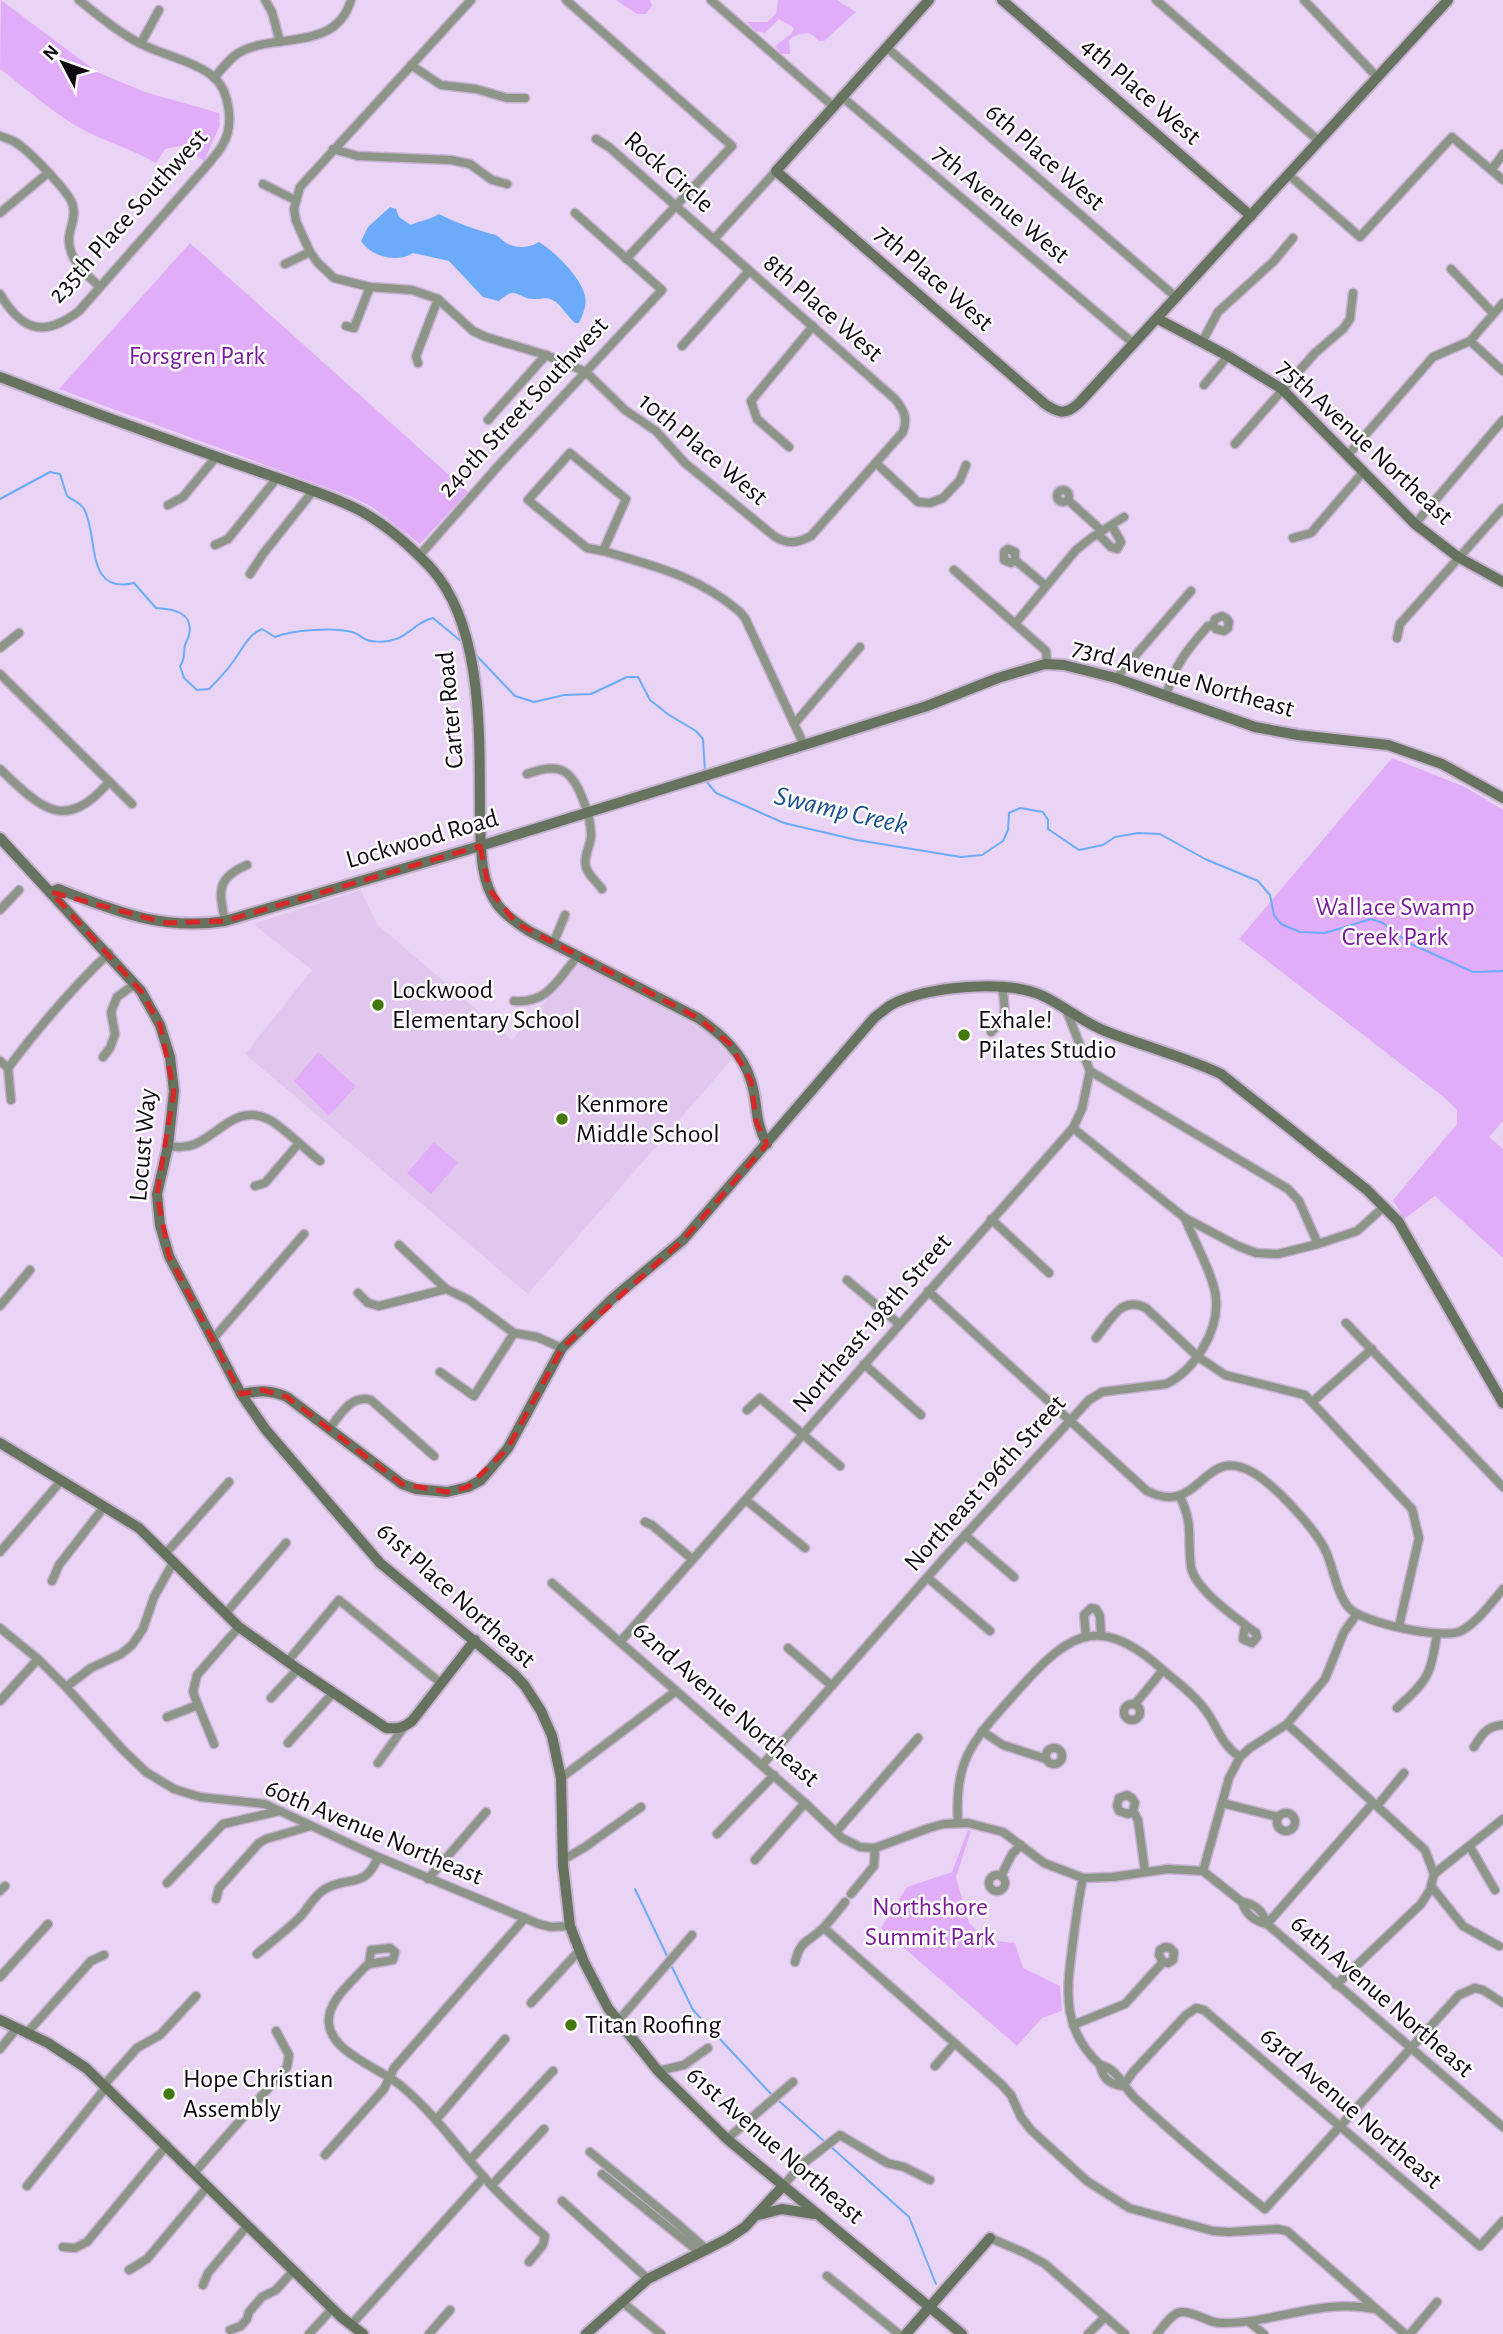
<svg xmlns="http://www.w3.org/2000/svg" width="1503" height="2334" font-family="'Alegreya Sans',sans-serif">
	<rect width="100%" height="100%" fill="#ead4f5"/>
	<!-- built -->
	<polygon fill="#e1c7ee" points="361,890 377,924 512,1040 577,964 679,1016 710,1035 732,1059 528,1294 245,1054 312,970 253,924"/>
	<!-- green -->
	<g fill="#e1adf9">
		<path d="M1,0L97,72L145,92L219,113L220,125L204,161L181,146L165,149L156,163C132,149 105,142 80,128C51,112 27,89 0,69Z"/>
		<polygon points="616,0 650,0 652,6 646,14 637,14"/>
		<path d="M778,0H837L856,12L824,41H818C811,29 798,33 789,40L790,54H781L775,46L791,34L794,28L779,19L765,33L755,31L747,22H767L776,14Z"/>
		<polygon points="190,243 468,492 420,544 372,507 352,497 59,389"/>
		<polygon points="1392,758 1465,787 1503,810 1503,1121 1489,1137 1503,1149 1503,1258 1435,1196 1404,1219 1393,1200 1457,1124 1457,1110 1445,1098 1239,939"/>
		<polygon points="318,1052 356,1086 329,1116 294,1081"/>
		<polygon points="434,1142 458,1163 431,1194 407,1173"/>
		<polygon points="968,1830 971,1831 956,1877 969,1923 987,1940 1015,1943 1023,1968 1060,1986 1062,2011 1042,2018 1017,2046 881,1928 907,1887 952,1872"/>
	</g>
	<!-- water -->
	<path fill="#6babfa" d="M390,207L396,209L399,217L411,225C421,220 430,220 439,214C457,223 473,229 492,234C499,235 501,240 506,243C516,249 529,248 539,242C555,252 581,277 585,296C587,305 583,315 579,323H575C568,317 563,308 556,302C548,296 543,299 535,299C517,299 517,284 499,301L483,297L449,261L413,253C398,263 371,257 361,241L368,227Z"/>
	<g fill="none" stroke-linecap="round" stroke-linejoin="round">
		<!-- stream -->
		<g stroke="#6babfa" stroke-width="2">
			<path d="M0,499L50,472L60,474L67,496C72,500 81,503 84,509C99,535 84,595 134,583L156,608C173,609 194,612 189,635C189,638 186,641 185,645C183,654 186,658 180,666L184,678L197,690L209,689C217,681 225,673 232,663C242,651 246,636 262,629L275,637C293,630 333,627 352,632C357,633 362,638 367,640C372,642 383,642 389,641C408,638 416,621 433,618L462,642"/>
			<polyline points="474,653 515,696 534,702 564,695 591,694 627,677 638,677 650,700 669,715 696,731 703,739 705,772"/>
			<polyline points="706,781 716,793 784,823 857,840 961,857 982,855 1003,841 1008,830 1009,813 1020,808 1043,812 1048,820 1048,829 1079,850 1103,845 1115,837 1138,833 1160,834 1205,859 1258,881 1270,895 1274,915 1281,924 1300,932 1325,933 1371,919 1383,923 1409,943 1473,972 1503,971"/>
			<polyline points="635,1889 668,1958"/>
			<polyline points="670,1963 693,2010 771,2094"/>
			<polyline points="779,2101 825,2142"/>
			<polyline points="829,2145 909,2217 936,2284"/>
		</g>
		<defs>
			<g id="street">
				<polyline points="265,0 272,12 280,42"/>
				<path d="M471,0L300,187L294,209L296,221L310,252L318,263L334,278L370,287L412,290L438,299L473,331L486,337L546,355L586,372L625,410L656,431L685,463L774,536C787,545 798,543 811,536L903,432C908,418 904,410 895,399L609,147L596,139"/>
				<polyline points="566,0 732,146 626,259"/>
				<polyline points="711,0 833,106"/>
				<polyline points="1156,0 1319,141"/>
				<polyline points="1304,0 1378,78"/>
				<polyline points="141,43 159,10"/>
				<polyline points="886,47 1177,298"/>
				<polyline points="411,65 441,85 476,89 507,98 525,98"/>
				<path d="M214,78C222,69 231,56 242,51C279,33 336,51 351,0"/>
				<polyline points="841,96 1134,344"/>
				<path d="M0,136C5,138 10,139 15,142C27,149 71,193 73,206C76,217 70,227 69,238C68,260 86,274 100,287"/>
				<polyline points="333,149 358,156 451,160 470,164 492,180 507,184"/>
				<polyline points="1492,169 1503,154"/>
				<polyline points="1289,175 1360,237 1452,137 1503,180"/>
				<polyline points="263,184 295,200"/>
				<polyline points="0,213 48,173"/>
				<polyline points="714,239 776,171"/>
				<polyline points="285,264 310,252"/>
				<polyline points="1451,269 1493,313"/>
				<path d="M0,294C22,331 44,338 79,311L210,162C214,156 220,151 223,144C234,126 230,93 215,78C199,63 161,54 141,44C118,32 99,16 79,0"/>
				<polyline points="346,326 354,328 370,287"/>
				<polyline points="1470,341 1503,371"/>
				<polyline points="1202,342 1218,312 1274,261 1293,238"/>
				<polyline points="682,346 749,271"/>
				<polyline points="418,363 416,356 438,299"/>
				<polyline points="1204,385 1228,356"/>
				<polyline points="488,420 546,355"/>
				<polyline points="1235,444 1315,353 1343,329 1350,319 1353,293"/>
				<polyline points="789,447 757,419 751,401 813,326"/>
				<polygon points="570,453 626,499 603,551 587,548 528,500"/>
				<polyline points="1348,455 1433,357 1470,341 1503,303"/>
				<polyline points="876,463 918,502 930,503 943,498 960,480 966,465"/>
				<circle cx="1063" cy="496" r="6"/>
				<polyline points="1068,500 1102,531"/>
				<polyline points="168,505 183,497 216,457"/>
				<polyline points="1415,524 1503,420"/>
				<polyline points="1098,534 1111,547 1117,549 1121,542 1112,526"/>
				<polyline points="1293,538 1311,533 1364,471"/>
				<polyline points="215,545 228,539 277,478"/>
				<path d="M603,551C654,566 698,576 740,612L745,618L804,745"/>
				<polyline points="419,556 499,465 662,290 575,213"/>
				<polyline points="1015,560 1015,552 1008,549 1004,552 1004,560 1011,563 1015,560 1046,586"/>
				<polyline points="954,570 1046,651 1047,664"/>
				<polyline points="250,574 263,554 313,491"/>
				<polyline points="1015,624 1076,550 1091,538 1124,517"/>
				<polyline points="1397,638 1400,624 1503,508"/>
				<polyline points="0,648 19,633"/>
				<polyline points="0,674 132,804"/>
				<polyline points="1116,678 1191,591"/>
				<path d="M1166,696C1175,664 1187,650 1208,626L1213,625L1216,629L1224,631L1228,628L1229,622L1226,618L1222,616L1215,619L1213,625"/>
				<polyline points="795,723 860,647"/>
				<path d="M0,769C40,807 64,834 109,782"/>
				<path d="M527,774C557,763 570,767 582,797C587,809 591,822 591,835C591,846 583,855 586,867C588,875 597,882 602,889"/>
				<polyline points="0,910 19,890"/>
				<path d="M225,921C219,891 216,878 247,865"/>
				<polyline points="553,944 565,915"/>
				<path d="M514,1001C548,1004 557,980 577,957"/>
				<path d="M991,1032C1009,1015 1005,1010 1002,986"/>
				<polyline points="103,1057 110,1048 115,1034 111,1012 117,997 135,984"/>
				<polyline points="0,1061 8,1068 11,1100"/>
				<path d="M8,1068C39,1027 71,989 109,953"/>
				<polyline points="1090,1071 1288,1189 1299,1201 1318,1244"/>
				<polyline points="1073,1128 1185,1218 1238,1246 1256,1253 1278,1254 1318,1244 1357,1231 1385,1206"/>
				<path d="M168,1146C177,1147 186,1148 195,1144C219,1134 237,1104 268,1119C281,1125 307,1151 320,1161"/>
				<polyline points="255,1186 265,1183 299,1143"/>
				<polyline points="991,1219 1049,1273"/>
				<polyline points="399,1245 446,1289 469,1300 514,1333 537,1337 562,1348"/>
				<polyline points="847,1280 899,1324"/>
				<path d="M928,1291L1147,1491C1202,1518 1201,1444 1252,1472C1274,1484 1318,1531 1327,1554C1334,1571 1337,1594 1349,1608C1363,1623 1443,1640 1461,1631C1478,1622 1491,1603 1503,1589"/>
				<polyline points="358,1293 368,1303 379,1306 446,1289"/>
				<polyline points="0,1306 30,1270"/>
				<polyline points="1346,1323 1503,1487"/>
				<path d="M1096,1338C1111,1320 1121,1295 1146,1308L1197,1356L1225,1375L1305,1395L1412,1509L1419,1538L1399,1626"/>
				<polyline points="212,1340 304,1234"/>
				<polyline points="864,1364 921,1415"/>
				<polyline points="440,1372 474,1396 514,1333"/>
				<polyline points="1312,1402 1372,1349"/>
				<polyline points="747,1410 760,1398 840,1466"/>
				<path d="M329,1429C340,1415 351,1394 371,1400L434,1456"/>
				<path d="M1180,1497C1194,1525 1187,1539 1191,1567C1195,1590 1238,1619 1256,1633L1257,1637L1252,1643L1243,1639L1245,1626"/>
				<polyline points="746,1500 805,1548"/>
				<polyline points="645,1522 652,1525 692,1559"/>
				<polyline points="965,1535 1014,1577"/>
				<polyline points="0,1552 61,1481"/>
				<polyline points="166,1553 229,1482"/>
				<polyline points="928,1578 990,1631"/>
				<polyline points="52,1581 59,1565 104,1507"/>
				<polyline points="552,1583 805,1803 842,1838 860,1847 875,1848 929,1828 944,1824 968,1823 1003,1832 1044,1863 1083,1878 1113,1877 1168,1869 1203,1871 1242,1902"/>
				<polyline points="225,1614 286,1543"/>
				<polyline points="0,1628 38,1659 66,1687 123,1750 146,1772 174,1789 200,1797 265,1804 378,1857 539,1924 551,1927 570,1926"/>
				<polyline points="1086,1637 1084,1615 1091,1608 1096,1609 1100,1616 1101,1636"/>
				<polyline points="620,1642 1073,1128 1082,1109 1090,1071 1066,1009"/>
				<polyline points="788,1648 832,1686"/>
				<polyline points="287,1662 339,1600 442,1684"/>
				<polyline points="66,1687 91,1668 121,1654 132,1645 143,1629 154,1597 174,1561"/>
				<polyline points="271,1698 298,1669"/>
				<polyline points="0,1701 38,1659"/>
				<circle cx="1132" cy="1712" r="8"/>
				<polyline points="1135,1704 1163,1670"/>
				<polyline points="198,1705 214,1744"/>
				<path d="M1397,1708C1429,1679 1430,1676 1437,1634"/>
				<polyline points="167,1717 198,1705 193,1692 197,1675 239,1627"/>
				<polyline points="1287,1724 1425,1850 1434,1874"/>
				<polyline points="982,1731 1003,1745 1046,1759"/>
				<polyline points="288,1743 333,1693"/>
				<path d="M1474,1747C1482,1734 1487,1726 1503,1725"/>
				<circle cx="1054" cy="1756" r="8"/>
				<polyline points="378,1763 404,1727"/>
				<path d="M762,1765L946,1556L1089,1400L1102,1392L1166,1384C1194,1371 1219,1331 1216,1299C1215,1278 1193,1239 1185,1218"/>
				<polyline points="561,1778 676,1691"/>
				<polyline points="1222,1803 1278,1817"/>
				<polyline points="1373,1803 1267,1924 1503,2127"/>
				<polyline points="1377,1806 1404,1773"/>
				<polyline points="1133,1811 1128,1814 1119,1811 1117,1806 1119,1798 1127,1795 1132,1798 1135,1803 1133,1811 1138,1820 1145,1872"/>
				<circle cx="1286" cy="1822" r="9"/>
				<path d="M958,1823C954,1760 972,1742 1012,1697C1065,1637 1095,1608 1164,1671C1177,1682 1192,1693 1203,1707C1218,1725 1219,1743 1240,1757"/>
				<polyline points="836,1832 918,1738"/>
				<polyline points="717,1834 774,1775"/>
				<polyline points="1470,1847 1495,1890"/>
				<polyline points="563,1860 585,1847 641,1807"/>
				<polyline points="755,1860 805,1803"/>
				<polyline points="1203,1871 1229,1778 1240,1757 1250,1748 1287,1724 1325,1679 1344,1632 1357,1614"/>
				<circle cx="997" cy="1883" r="8"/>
				<polyline points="1001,1876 1012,1854 1021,1845"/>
				<path d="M1083,1878C1078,1901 1075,1925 1072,1949C1066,1995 1063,2030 1100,2065"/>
				<polyline points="428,1879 486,1812"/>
				<polyline points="167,1883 223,1824 280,1811"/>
				<polyline points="1431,1886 1463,1926 1499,1946"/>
				<polyline points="0,1891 5,1886"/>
				<polyline points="851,1894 874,1866 875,1848"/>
				<polyline points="216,1899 219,1888 259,1843 266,1839 311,1826"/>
				<path d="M1242,1902C1256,1904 1263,1911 1267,1924C1254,1921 1246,1915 1242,1902Z"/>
				<polyline points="824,1928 1001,2084 1011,2095 1021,2117 1031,2130 1087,2181 1129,2208 1213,2231 1229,2232 1278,2229 1287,2231 1405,2334"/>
				<path d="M257,1954C271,1942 286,1931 299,1918C309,1908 313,1896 325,1889C349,1875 365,1890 378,1857"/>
				<path d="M795,1962C801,1938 809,1943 823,1928C831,1920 838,1911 845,1902"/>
				<path d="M369,1964L371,1950L390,1948L395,1952L393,1960L369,1964L365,1967C352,1982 326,2002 329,2024C332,2053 380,2068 400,2085C432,2111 456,2145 483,2176C502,2198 523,2217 545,2236L543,2245L529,2262"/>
				<polyline points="0,1977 48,1924"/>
				<polyline points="1336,1985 1421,1904 1430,1890 1434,1874 1503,1819"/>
				<polyline points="531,2003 579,1951"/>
				<polyline points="618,2021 692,1935"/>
				<polyline points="1073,2025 1125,2004 1163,1962 1168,1963 1173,1960 1174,1952 1170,1948 1165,1947 1160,1950 1159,1955 1163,1962"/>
				<polyline points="27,2033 91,1961 104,1955"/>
				<polyline points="0,2049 17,2028"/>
				<polyline points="935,2066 954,2044"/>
				<polyline points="658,2071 684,2065 708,2048"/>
				<polyline points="105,2084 137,2048 160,2035 196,1996"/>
				<path d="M1123,2086C1109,2084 1103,2079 1100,2065C1119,2069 1123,2088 1137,2100C1178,2138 1221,2174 1265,2209L1459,1995L1475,1988L1483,1990L1503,2003"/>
				<polyline points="1123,2086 1133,2072 1186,2015 1196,2008 1204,2010 1480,2246 1503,2221"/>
				<polyline points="436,2120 505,2039"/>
				<polyline points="727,2139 793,2082"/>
				<polyline points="590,2152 673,2220 706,2249"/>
				<polyline points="325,2155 384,2089 394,2068 525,1918"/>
				<polyline points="470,2160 553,2071"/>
				<polyline points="195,2172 287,2067 289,2055 276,2031"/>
				<polyline points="602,2174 699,2252"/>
				<polyline points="492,2185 544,2129"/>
				<polyline points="27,2186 107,2086"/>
				<polyline points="783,2186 800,2166 840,2135 887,2163 904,2167 930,2180"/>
				<polyline points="562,2201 648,2279"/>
				<polyline points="990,2238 1025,2253 1045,2264 1125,2334"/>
				<polyline points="63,2247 75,2248 87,2242 167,2145"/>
				<polyline points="129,2270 147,2259 208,2186"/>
				<polyline points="827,2276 899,2334"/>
				<polyline points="203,2285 208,2273 248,2225"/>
				<polyline points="621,2301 661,2334"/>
				<polyline points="1249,2322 1264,2334"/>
				<polyline points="351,2325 484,2177"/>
				<polyline points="230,2330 241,2326 247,2319 249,2312 262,2297 276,2290 294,2270"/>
				<polyline points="309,2334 332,2309"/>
				<polyline points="429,2334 450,2310"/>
				<polyline points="1088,2334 1105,2317"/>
				<path d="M1157,2334C1163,2327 1172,2313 1181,2312C1196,2311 1208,2324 1223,2323C1275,2323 1323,2298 1375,2309"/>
				<polyline points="1410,2334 1437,2302"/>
			</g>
			<g id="secondary">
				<path d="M929,0L776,171L1045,404C1059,414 1067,415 1080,402L1448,0"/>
				<polyline points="1002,0 1251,216"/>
				<polyline points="1158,319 1228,356 1282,389 1415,524 1458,557 1503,582"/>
				<path d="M0,377C67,403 135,428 203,452C236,464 270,475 303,487C324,495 346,502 366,514C390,528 412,548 431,568C485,628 479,740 480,817C481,845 479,879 497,904C505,915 517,923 529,931L698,1018C721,1034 743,1053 751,1081C759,1105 753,1119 767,1144"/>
				<polyline points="0,838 141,991 160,1025 170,1057 174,1091 168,1146 157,1194 160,1225 169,1256 241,1394 266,1430 380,1563 514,1674 525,1686 541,1711 552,1736 561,1778 563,1865 570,1926 584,1962 608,2008 658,2071 727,2139 962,2334"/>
				<path d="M51,892L58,889C115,911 163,931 225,921L480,846L804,745L927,706L998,678L1045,664L1064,665L1116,678L1255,727L1298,735L1388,745L1442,764L1503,798"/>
				<path d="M241,1394C259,1391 270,1389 287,1397L402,1484L416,1489L447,1492L468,1487L481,1480L508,1448L562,1348L612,1299L683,1240L874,1018C879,1014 885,1009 891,1005C925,986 1008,979 1043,996C1064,1006 1083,1022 1105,1031C1143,1046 1183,1056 1221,1074L1367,1190L1398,1221L1503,1403"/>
				<path d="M0,1443L139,1528L239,1627L298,1669L386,1728C397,1729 403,1728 412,1721L475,1640"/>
				<polyline points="0,2020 48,2043 86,2068 341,2317 363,2334"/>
				<polyline points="758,2215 782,2209 814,2214"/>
				<polyline points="586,2334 648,2279 727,2239 745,2227 783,2186"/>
				<polyline points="906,2334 990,2238"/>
			</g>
		</defs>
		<!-- street casing -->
		<use href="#street" stroke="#c7b3d1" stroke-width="11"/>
		<!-- secondary casing -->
		<use href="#secondary" stroke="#c7b3d1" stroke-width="14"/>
		<!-- street -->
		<use href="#street" stroke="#8c9587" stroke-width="8"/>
		<!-- secondary -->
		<use href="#secondary" stroke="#66735f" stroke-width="10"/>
	</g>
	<!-- marked area -->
	<path fill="none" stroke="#d62828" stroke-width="5" stroke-dasharray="14 9" stroke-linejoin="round" d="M480,846L489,889L516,923L698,1018L730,1044L751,1081L756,1121L767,1144L683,1240L562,1348L508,1448L468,1487L447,1492L402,1484L287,1397L263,1390L241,1394L169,1256L157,1194L174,1091L160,1025L141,991L51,892L166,923L225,921Z"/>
	<!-- markers -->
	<g fill="#427a0f" stroke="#fefefe" stroke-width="2.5">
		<circle cx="378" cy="1005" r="7"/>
		<circle cx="964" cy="1035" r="7"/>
		<circle cx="562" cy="1119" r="7"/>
		<circle cx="571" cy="2025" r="7"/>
		<circle cx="169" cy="2094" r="7"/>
	</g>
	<g text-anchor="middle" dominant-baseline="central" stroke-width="5" stroke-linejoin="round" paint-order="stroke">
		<!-- street labels -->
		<g font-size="26" fill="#100813" stroke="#fefefe">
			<text transform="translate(1141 91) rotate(41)">4th Place West</text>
			<text transform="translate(1045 157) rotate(41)">6th Place West</text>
			<text transform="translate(669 172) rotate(41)">Rock Circle</text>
			<text transform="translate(1001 204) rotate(40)">7th Avenue West</text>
			<text transform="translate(128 216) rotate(-48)">235th Place Southwest</text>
			<text transform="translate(934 278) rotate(41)">7th Place West</text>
			<text transform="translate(823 308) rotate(41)">8th Place West</text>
			<text transform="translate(523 407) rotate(-47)">240th Street Southwest</text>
			<text transform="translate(1365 442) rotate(43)">75th Avenue Northeast</text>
			<text transform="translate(703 449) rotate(40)">10th Place West</text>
			<text transform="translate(1183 678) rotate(16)">73rd Avenue Northeast</text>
			<text transform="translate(450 710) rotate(-95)">Carter Road</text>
			<text transform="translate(422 839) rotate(-16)">Lockwood Road</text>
			<text transform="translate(143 1145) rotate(-85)">Locust Way</text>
			<text transform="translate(872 1323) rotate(-49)">Northeast 198th Street</text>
			<text transform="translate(985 1483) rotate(-48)">Northeast 196th Street</text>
			<text transform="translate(456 1595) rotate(42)">61st Place Northeast</text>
			<text transform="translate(726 1704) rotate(41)">62nd Avenue Northeast</text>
			<text transform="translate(374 1832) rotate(23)">60th Avenue Northeast</text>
			<text transform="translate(1382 1996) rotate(41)">64th Avenue Northeast</text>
			<text transform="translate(1351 2108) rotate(41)">63rd Avenue Northeast</text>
			<text transform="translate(775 2145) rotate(41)">61st Avenue Northeast</text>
		</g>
		<!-- park labels -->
		<g font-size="26" fill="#7a1c9c" stroke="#fefefe">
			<text x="197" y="356">Forsgren Park</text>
			<text x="1395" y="907">Wallace Swamp<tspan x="1395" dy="30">Creek Park</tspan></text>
			<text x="930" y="1907">Northshore<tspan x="930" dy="30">Summit Park</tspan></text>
		</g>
		<!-- poi labels -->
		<g font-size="26" fill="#100813" stroke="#fefefe" text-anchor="start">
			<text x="392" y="990">Lockwood<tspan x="392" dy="30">Elementary School</tspan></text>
			<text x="978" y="1020">Exhale!<tspan x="978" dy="30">Pilates Studio</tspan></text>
			<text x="576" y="1104">Kenmore<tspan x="576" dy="30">Middle School</tspan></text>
			<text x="585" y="2025">Titan Roofing</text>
			<text x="183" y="2079">Hope Christian<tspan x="183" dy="30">Assembly</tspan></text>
		</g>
		<!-- water labels -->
		<g font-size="28" font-style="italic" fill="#1b5190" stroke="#fefefe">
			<text transform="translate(841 811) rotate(13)">Swamp Creek</text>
		</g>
	</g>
	<!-- north arrow -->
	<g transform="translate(63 63) rotate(311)" stroke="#fefefe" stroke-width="5" paint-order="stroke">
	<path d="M0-5L12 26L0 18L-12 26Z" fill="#100813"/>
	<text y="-10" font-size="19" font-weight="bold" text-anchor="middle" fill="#100813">N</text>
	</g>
</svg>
